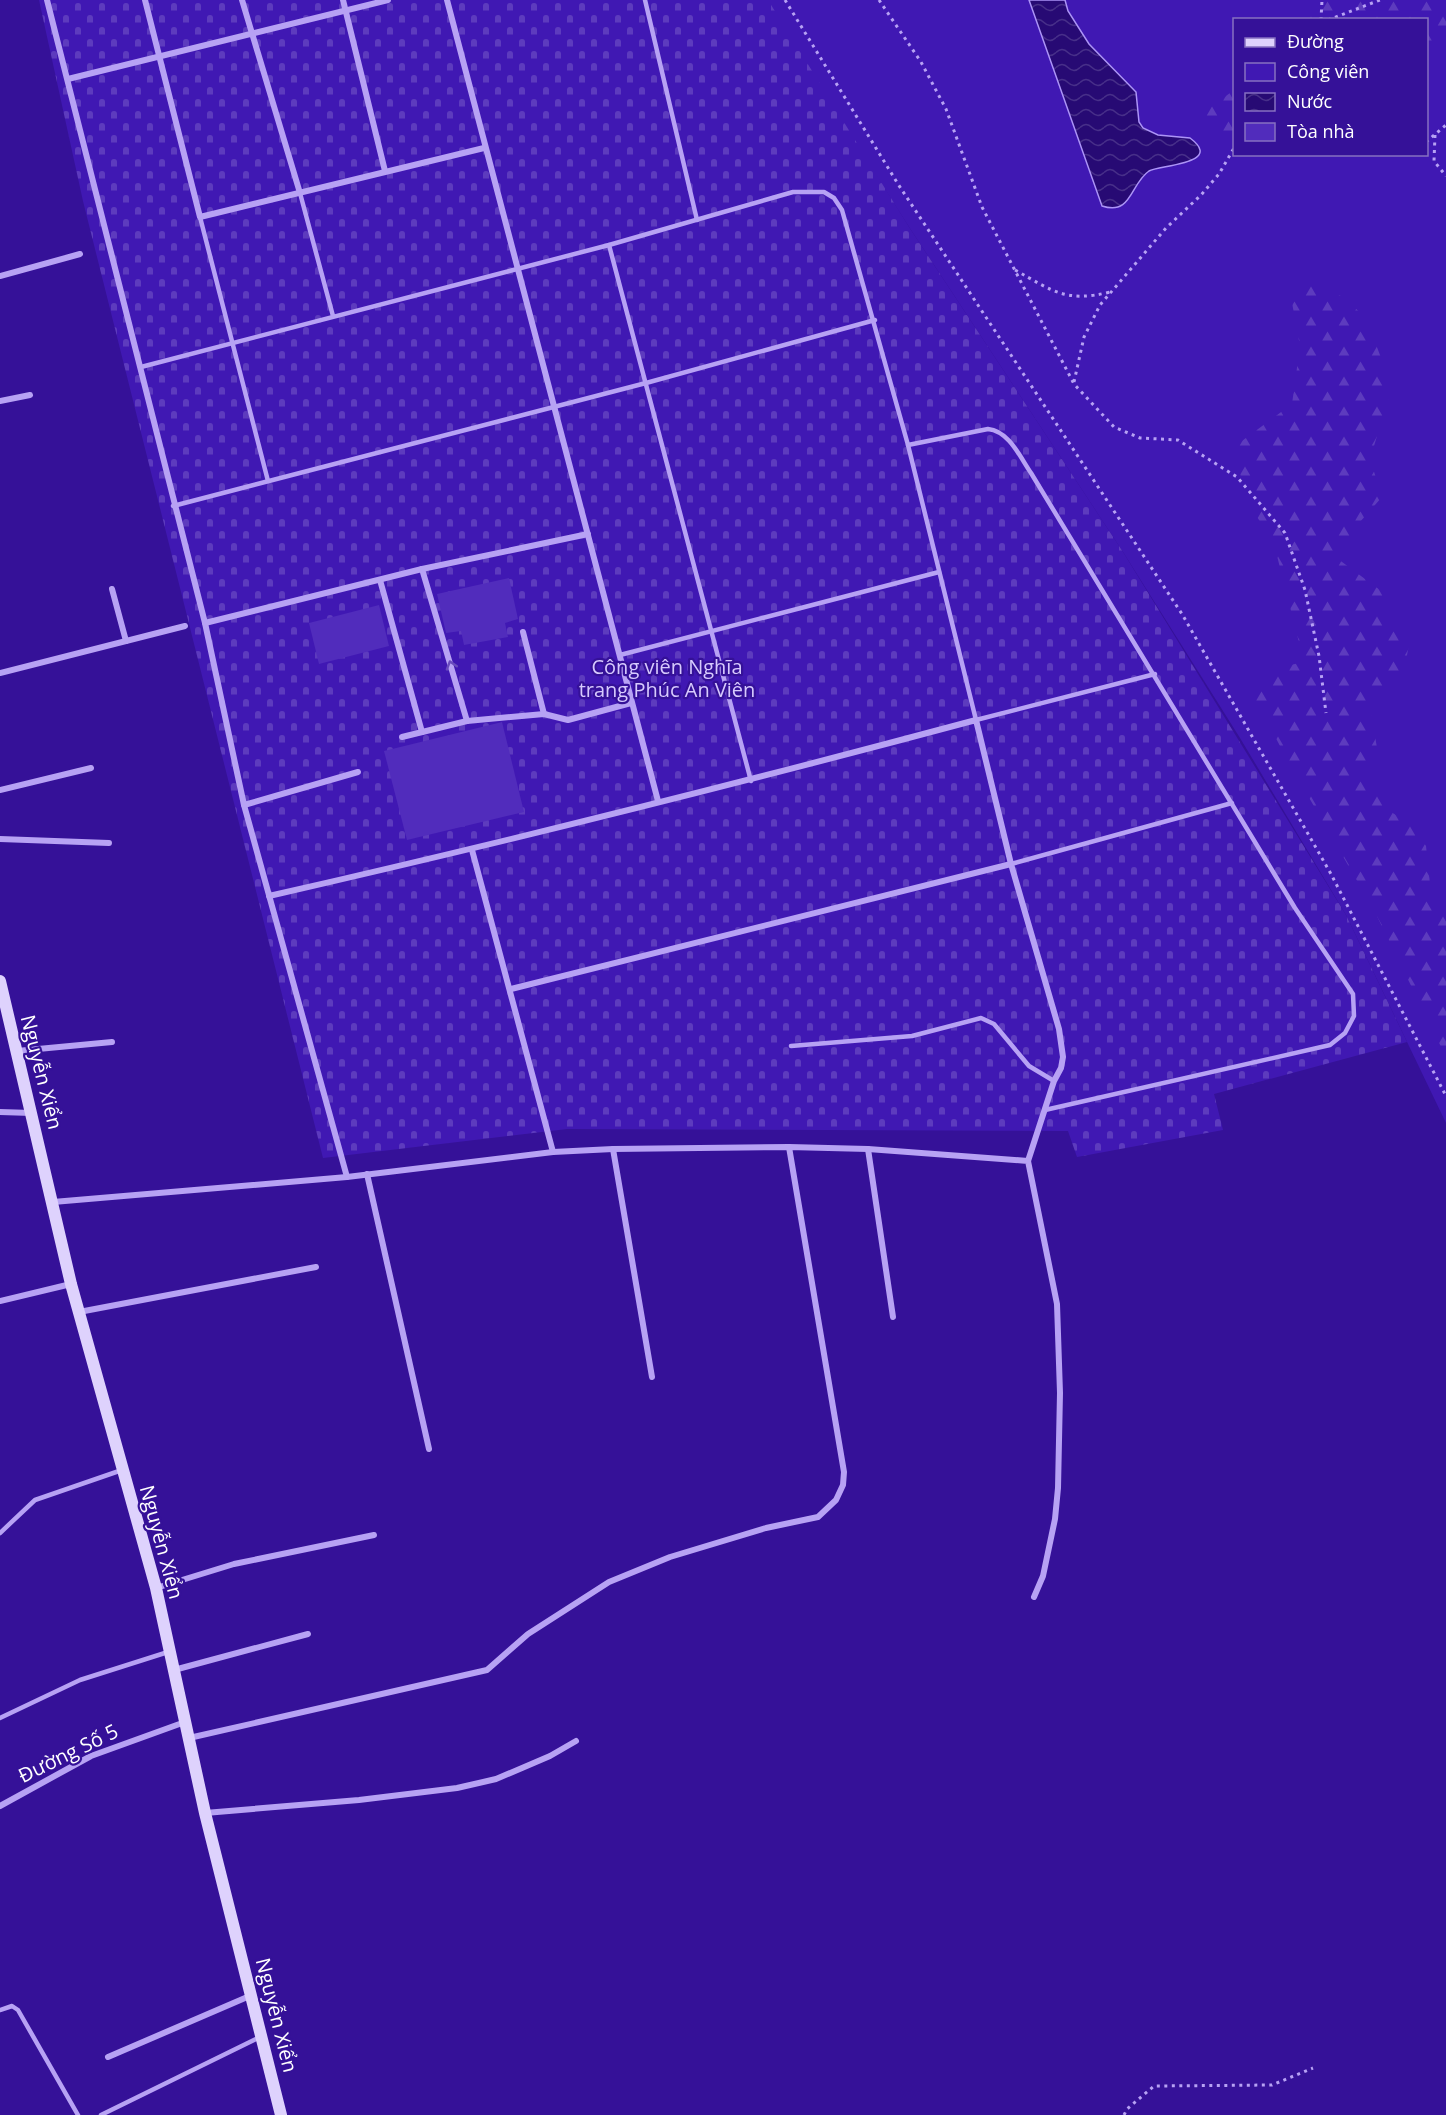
<svg xmlns="http://www.w3.org/2000/svg" width="1446" height="2115" font-family="'Open Sans',sans-serif">
	<defs>
		<pattern id="forest-firs" width="22" height="20" patternUnits="userSpaceOnUse" patternTransform="scale(1.5)"><rect width="22" height="20" fill="#4018b3"/><path d="M5 1l3.5 6h-7zM16 11l3.5 6h-7z" fill="#5d3bbe"/></pattern>
		<pattern id="cemetery-stones" width="16" height="16" patternUnits="userSpaceOnUse" patternTransform="scale(1.5)"><rect width="16" height="16" fill="#4018b3"/><path d="M2 7V4a2 2 0 0 1 4 0v3zM10 15v-3a2 2 0 0 1 4 0v3z" fill="#5d3bbe"/></pattern>
		<pattern id="water-waves" width="16" height="10" patternUnits="userSpaceOnUse" patternTransform="scale(1.5)"><rect width="16" height="10" fill="#270a74"/><path d="M0 5q4-4 8 0t8 0" fill="none" stroke="#472f89"/></pattern>
	</defs>
	<rect width="100%" height="100%" fill="#351198"/>
	<!-- green -->
	<path fill="#4018b3" fill-rule="evenodd" d="M765,0H1446V1123L1346,915L1240,738L1123,552L909,227ZM1234,20H1426V154H1234Z"/>
	<!-- forest -->
	<g fill="url(#forest-firs)">
		<polygon points="1301,0 1446,0 1446,46 1427,47 1426,20 1304,19"/>
		<polygon points="1234,90 1234,144 1211,130 1203,113"/>
		<path d="M1288,281L1317,285L1343,297L1366,318L1392,387L1370,459L1382,497L1352,531L1338,559L1384,593L1388,618L1409,644C1404,678 1394,687 1371,712L1378,754L1368,769L1386,809L1411,824L1426,846L1430,884L1446,921V1057L1374,910L1289,763L1250,689L1268,670L1304,662L1274,544L1254,512L1231,449L1292,404L1300,346Z"/>
	</g>
	<!-- cemetery -->
	<polygon fill="url(#cemetery-stones)" points="39,0 768,0 909,227 1123,552 1346,915 1407,1042 1214,1094 1223,1130 1077,1157 1068,1131 567,1129 323,1158 83,201"/>
	<!-- water -->
	<path fill="url(#water-waves)" stroke="#ac94f7" stroke-width="1.5" d="M1029,0H1065L1068,11L1089,44L1136,92L1139,122L1143,128L1158,135L1190,138C1225,164 1159,165 1149,171C1130,184 1132,216 1102,206Z"/>
	<!-- building -->
	<g fill="#512cbc">
		<polygon points="509,578 518,619 505,623 508,637 464,645 461,631 446,633 437,594"/>
		<polygon points="379,605 389,646 319,664 309,623"/>
		<polygon points="502,722 524,812 407,840 384,751"/>
	</g>
	<g fill="none" stroke-linecap="round" stroke-linejoin="round">
		<!-- path -->
		<g stroke="#b7a2f4" stroke-width="3" stroke-dasharray="3 4.5" stroke-linecap="butt">
			<polyline points="785,0 898,184 1182,614 1331,874 1446,1096"/>
			<polyline points="879,0 921,62 946,109 982,207 1074,384 1114,427 1140,438 1178,440 1237,477 1285,533 1305,590 1319,656 1326,713"/>
			<polyline points="1321,20 1322,0"/>
			<polyline points="1328,20 1380,0"/>
			<polyline points="1435,135 1434,161 1446,176"/>
			<polyline points="1426,142 1446,125"/>
			<path d="M1015,270C1053,291 1066,303 1110,292"/>
			<polyline points="1074,382 1084,337 1100,305 1166,228 1201,195 1219,174 1234,148"/>
			<polyline points="1124,2115 1127,2109 1154,2086 1272,2085 1313,2068"/>
		</g>
		<!-- service -->
		<g stroke="#b7a2f4" stroke-width="4.5">
			<polyline points="645,0 697,220"/>
			<polyline points="300,193 333,316"/>
			<polyline points="200,217 268,481"/>
			<polyline points="609,245 751,781"/>
			<polyline points="141,367 609,245 793,192 824,192 834,198 842,210 908,445 976,720 1155,674"/>
			<path d="M908,445L988,429C1009,431 1020,457 1031,473L1295,908L1353,994L1354,1016L1345,1033L1330,1045L1045,1110"/>
			<polyline points="173,506 646,383 875,320"/>
			<polyline points="620,655 939,572"/>
			<polyline points="1011,864 1232,803"/>
			<polyline points="791,1046 912,1036 981,1018 994,1024 1029,1066 1054,1081"/>
			<polyline points="0,1533 35,1500 122,1470"/>
			<polyline points="0,1718 80,1680 168,1652"/>
			<polyline points="0,2010 12,2006 18,2010 78,2115"/>
			<polyline points="101,2115 260,2037"/>
		</g>
		<!-- minor -->
		<g stroke="#b7a2f4" stroke-width="6">
			<polyline points="47,0 205,623 244,805 347,1177"/>
			<polyline points="145,0 200,217 484,148"/>
			<polyline points="242,0 300,193"/>
			<polyline points="343,0 385,171"/>
			<polyline points="447,0 658,801"/>
			<polyline points="68,79 388,0"/>
			<polyline points="0,276 80,254"/>
			<polyline points="0,401 30,395"/>
			<polyline points="422,569 467,721"/>
			<polyline points="380,580 422,732"/>
			<polyline points="112,589 126,641"/>
			<polyline points="205,623 422,569 588,534"/>
			<polyline points="523,632 544,714"/>
			<polyline points="0,673 185,626"/>
			<polyline points="402,737 467,721 544,714 568,720 631,703"/>
			<polyline points="0,790 91,768"/>
			<polyline points="244,805 358,772"/>
			<polyline points="0,839 109,843"/>
			<polyline points="472,850 553,1152"/>
			<path d="M269,896C506,842 741,783 976,720L1011,864L1059,1029L1063,1057L1061,1068L1054,1081L1028,1161"/>
			<polyline points="511,989 1011,864"/>
			<polyline points="17,1051 112,1042"/>
			<polyline points="0,1112 32,1113"/>
			<polyline points="613,1149 652,1377"/>
			<polyline points="868,1149 893,1317"/>
			<polyline points="367,1174 429,1449"/>
			<polyline points="53,1202 347,1177 553,1152 613,1149 789,1147 868,1149 1028,1161 1057,1304 1060,1393 1058,1488 1055,1519 1043,1576 1034,1597"/>
			<polyline points="0,1301 71,1284"/>
			<polyline points="79,1312 316,1267"/>
			<polyline points="156,1588 234,1564 374,1535"/>
			<polyline points="174,1670 308,1634"/>
			<polyline points="189,1738 487,1670 528,1634 609,1582 670,1557 766,1528 818,1517 836,1500 843,1485 844,1472 789,1147"/>
			<polyline points="0,1806 91,1756 185,1722"/>
			<polyline points="205,1813 359,1800 457,1788 496,1779 550,1756 576,1741"/>
			<polyline points="108,2057 252,1995"/>
		</g>
		<!-- secondary -->
		<polyline stroke="#ded2fd" stroke-width="12" points="0,981 71,1284 156,1588 205,1813 281,2115"/>
	</g>
	<!-- one-way arrows -->
	<defs><path id="oneway-chevron" d="M-2-3.5L2.5 0L-2 3.5" fill="none" stroke-width="1.6" stroke-linecap="round" stroke-linejoin="round" transform="scale(1.5)"/></defs>
	<use stroke="#694bbd" href="#oneway-chevron" transform="translate(451 665) rotate(-107)"/>
	<g text-anchor="middle" dominant-baseline="central" stroke-width="4.5" stroke-linejoin="round" paint-order="stroke">
		<!-- park labels -->
		<g font-size="20" fill="#d7cafe" stroke="#351198">
			<text x="667" y="666">Công viên Nghĩa<tspan x="667" dy="23">trang Phúc An Viên</tspan></text>
		</g>
		<!-- street labels -->
		<g font-size="20" fill="#fff" stroke="#351198">
			<text transform="translate(42 1072) rotate(76)">Nguyễn Xiển</text>
			<text transform="translate(162 1542) rotate(75)">Nguyễn Xiển</text>
			<text transform="translate(68 1753) rotate(-26)">Đường Số 5</text>
			<text transform="translate(277 2015) rotate(76)">Nguyễn Xiển</text>
		</g>
	</g>
	<!-- legend -->
	<rect x="1233" y="18" width="195" height="138" fill="#351198" stroke="#8670c1" stroke-width="1.5"/>
	<rect x="1245" y="38" width="30" height="9" fill="#ded2fd" stroke="#8670c1" stroke-width="1.5"/>
	<text x="1287" y="48" font-size="18" fill="#ffffff">Đường</text>
	<rect x="1245" y="63" width="30" height="18" fill="#4018b3" stroke="#8670c1" stroke-width="1.5"/>
	<text x="1287" y="78" font-size="18" fill="#ffffff">Công viên</text>
	<rect x="1245" y="93" width="30" height="18" fill="url(#water-waves)" stroke="#8670c1" stroke-width="1.5"/>
	<text x="1287" y="108" font-size="18" fill="#ffffff">Nước</text>
	<rect x="1245" y="123" width="30" height="18" fill="#512cbc" stroke="#8670c1" stroke-width="1.5"/>
	<text x="1287" y="138" font-size="18" fill="#ffffff">Tòa nhà</text>
</svg>
